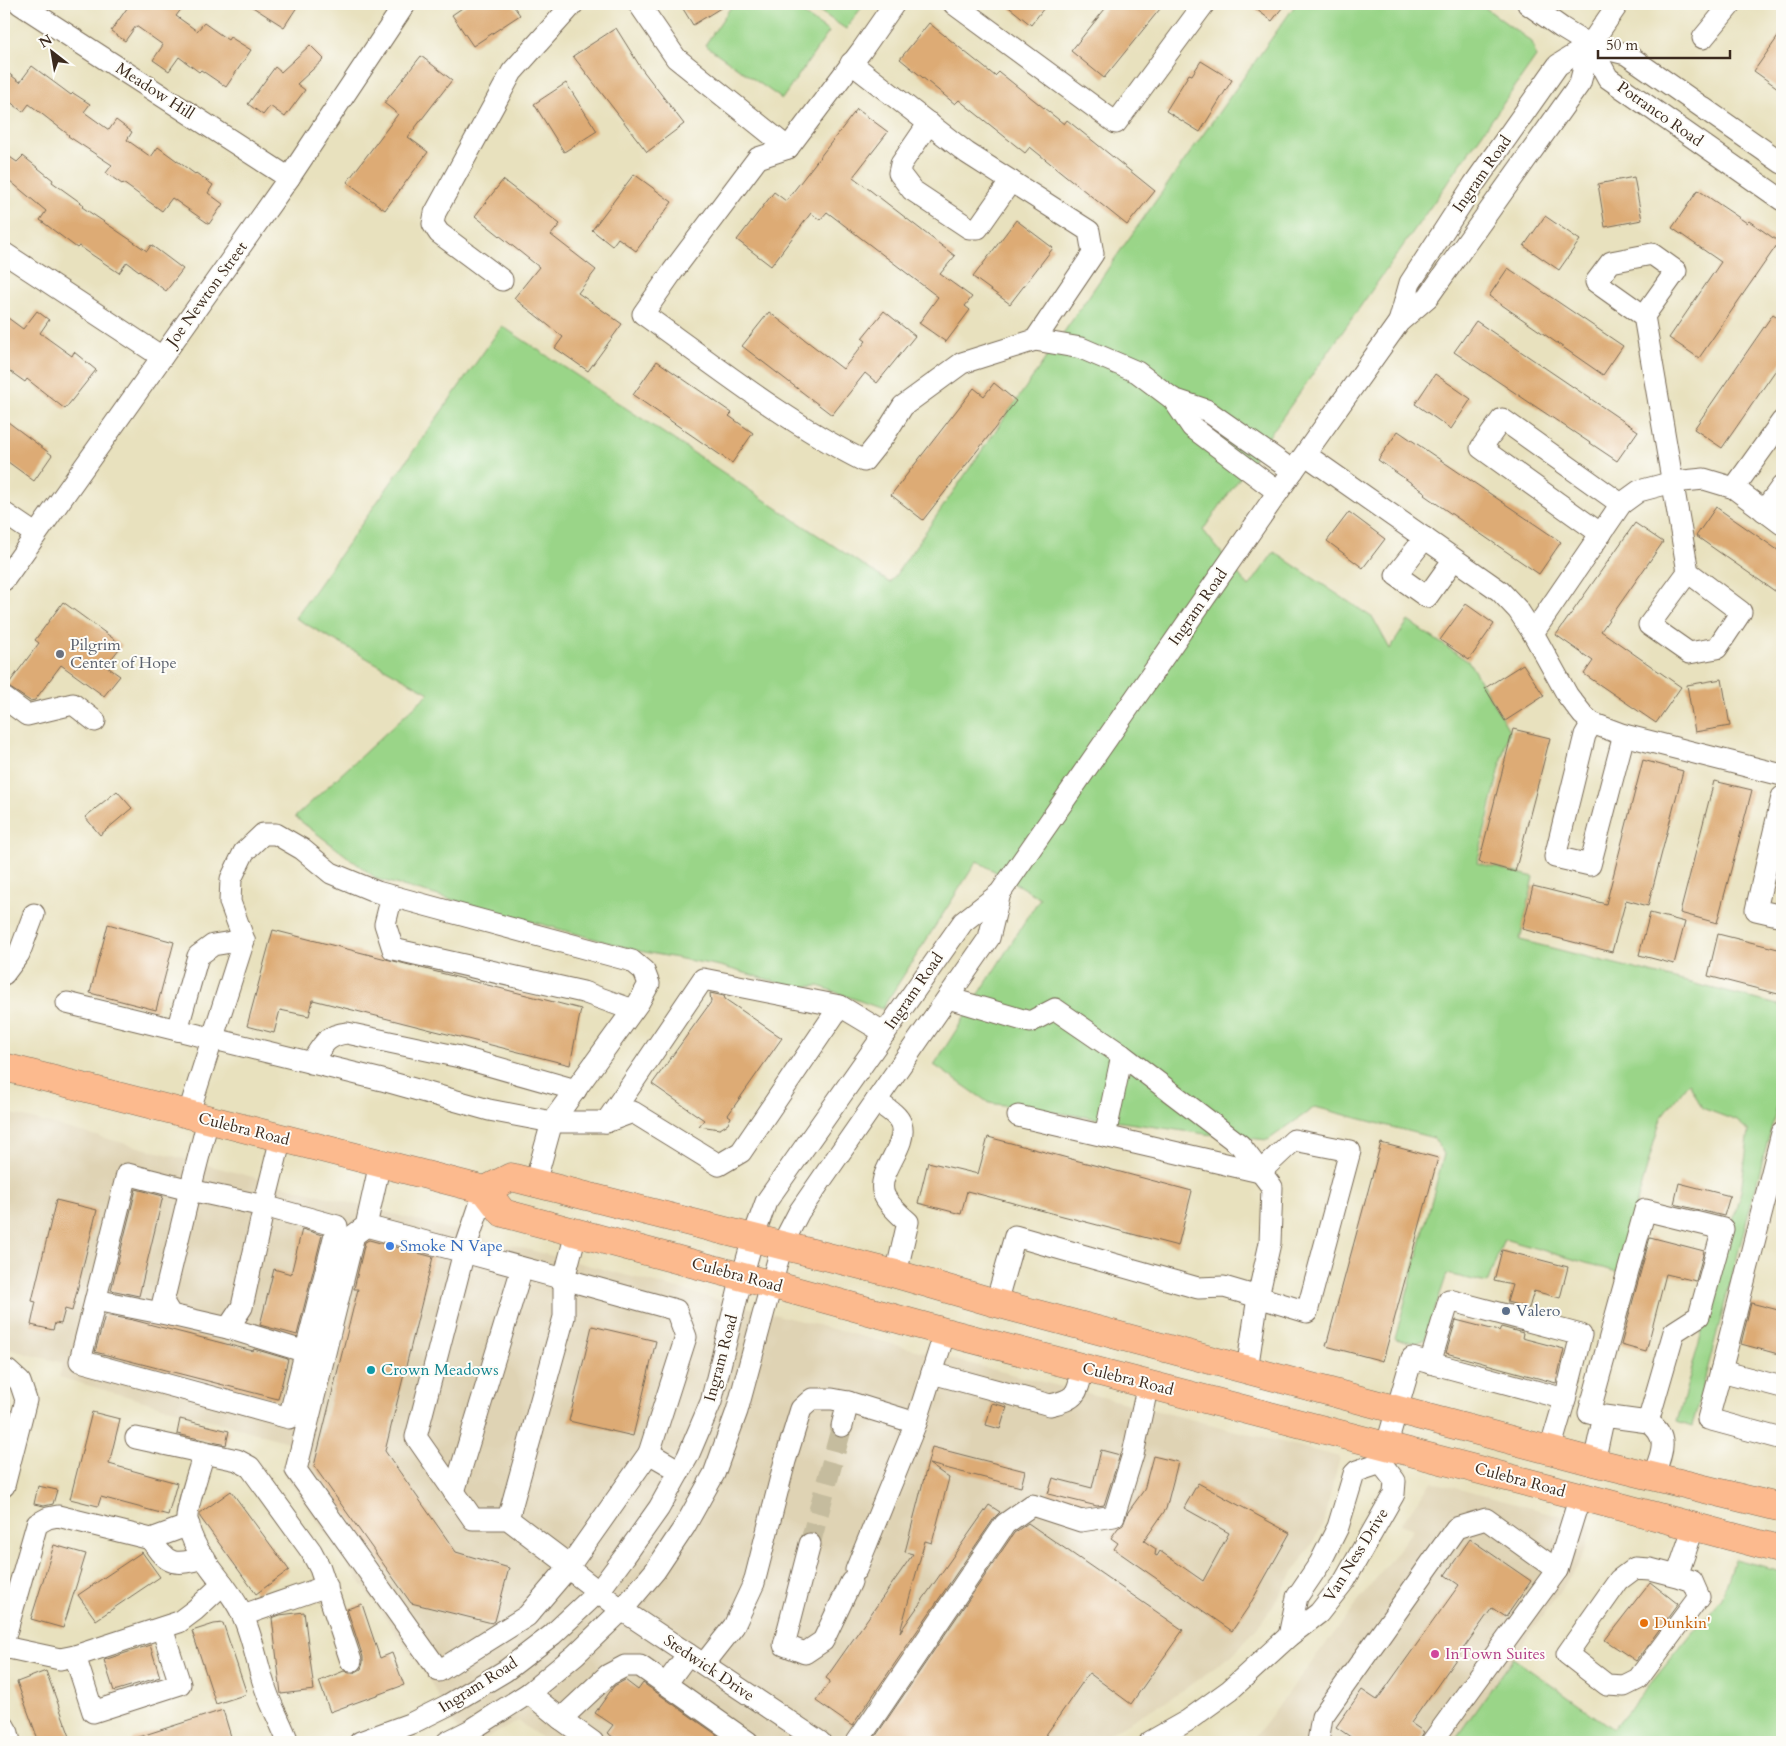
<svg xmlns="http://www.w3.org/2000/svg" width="1786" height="1746" font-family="Cardo,serif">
	<rect width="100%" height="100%" fill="#fdfcf7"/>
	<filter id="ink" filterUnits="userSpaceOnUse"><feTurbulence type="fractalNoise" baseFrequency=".02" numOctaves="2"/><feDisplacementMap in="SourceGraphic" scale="10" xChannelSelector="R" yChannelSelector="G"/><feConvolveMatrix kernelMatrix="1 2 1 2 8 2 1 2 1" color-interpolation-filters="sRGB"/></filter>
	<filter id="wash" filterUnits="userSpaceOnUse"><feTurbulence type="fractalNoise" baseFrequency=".0096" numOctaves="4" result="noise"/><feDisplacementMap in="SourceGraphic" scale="20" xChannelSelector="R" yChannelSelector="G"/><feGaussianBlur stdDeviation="1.12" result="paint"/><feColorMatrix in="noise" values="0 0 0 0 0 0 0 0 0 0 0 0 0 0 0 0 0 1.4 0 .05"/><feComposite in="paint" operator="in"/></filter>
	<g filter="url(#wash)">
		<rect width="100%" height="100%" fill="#e8e1be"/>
		<!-- built -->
		<g fill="#dfd3b4">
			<polygon points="13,1114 781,1316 1340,1457 1322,1527 1267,1615 1234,1654 1176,1695 1095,1742 547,1742 518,1721 480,1742 464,1742 431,1683 283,1472 291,1443 59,1377 63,1363 4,1348 4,1147"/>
			<polygon points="1432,1482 1593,1524 1580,1563 1453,1742 1251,1742 1413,1530 1400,1524"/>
		</g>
		<!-- green -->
		<g fill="#9ad588" stroke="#6a8053">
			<polygon points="733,4 789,4 829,32 782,99 705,45"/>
			<polygon points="809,4 864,4 846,29"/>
			<polygon points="1296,4 1480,4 1532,42 1536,57 1203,530 1249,587 1274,552 1373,618 1390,649 1408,621 1469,662 1509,730 1477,863 1534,877 1520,940 1782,1006 1782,1100 1777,1106 1775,1114 1692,1427 1677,1422 1741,1191 1749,1131 1737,1121 1702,1108 1689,1082 1661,1118 1617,1272 1504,1239 1487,1283 1447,1274 1425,1339 1416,1343 1395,1339 1444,1154 1434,1138 1315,1107 1268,1140 1205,1134 989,1103 934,1065 1040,898 977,861 882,1009 819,986 794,987 720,966 639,951 377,879 295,817 429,693 295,618 502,326 890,583 1125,244"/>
			<polygon points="1734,1559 1782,1571 1782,1742 1453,1742 1513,1658 1613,1729 1721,1598"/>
		</g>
		<g id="blocks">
			<!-- building -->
			<g fill="#ddab74">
				<polygon points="130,4 185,4 176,16 197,31 204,23 228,40 230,37 251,50 226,87 201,70 199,72 179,57 169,71 153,60 163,45 136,26 125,41 111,31"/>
				<polygon points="248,4 299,4 284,27"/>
				<polygon points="468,4 512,4 520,15 473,46 452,15"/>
				<polygon points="680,4 727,4 693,25"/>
				<polygon points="1005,4 1047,4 1031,25"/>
				<polygon points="1109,4 1164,4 1104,78 1071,51"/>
				<polygon points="1249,4 1285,4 1272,21"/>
				<polygon points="929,23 995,76 999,72 1064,124 1067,120 1155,191 1127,225 1030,147 1025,153 959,100 955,104 900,59"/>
				<polygon points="616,28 641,68 684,124 647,152 573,56"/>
				<polygon points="1782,31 1782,91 1754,71"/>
				<polygon points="310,45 324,59 297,84 305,90 285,117 270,106 263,115 248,104 275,67 281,72"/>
				<polygon points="421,56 452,80 408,137 428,152 385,210 347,182 398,114 384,103"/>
				<polygon points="1201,61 1232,80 1200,132 1166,111 1189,74 1192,75"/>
				<polygon points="32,66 71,95 73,93 90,104 84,112 109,130 116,120 132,132 127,140 151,157 158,147 195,174 196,173 213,185 208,193 223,204 209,224 172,198 162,211 123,183 122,184 106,173 112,165 68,136 69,135 29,104 23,112 4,97 4,70 20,82"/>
				<polygon points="566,83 597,131 564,152 534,104"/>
				<polygon points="857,109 888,132 853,177 955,256 940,274 972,297 965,306 970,310 946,342 919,323 938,297 827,212 820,220 811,213 771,266 737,240 774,192 786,201"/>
				<polygon points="4,153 17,162 23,156 53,180 52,182 84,205 82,207 147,251 151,245 183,269 166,291 127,262 119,273 79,246 77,248 40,220 46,211 4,176"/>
				<polygon points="634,174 672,202 636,251 618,238 612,246 592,230"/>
				<polygon points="1634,177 1642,220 1605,227 1598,184"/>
				<polygon points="503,180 560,224 551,235 596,270 578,293 622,324 588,371 555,348 563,337 514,298 539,267 475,216"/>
				<polygon points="1698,190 1747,223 1749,221 1779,242 1699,358 1669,338 1721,262 1672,228"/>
				<polygon points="1545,216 1580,240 1559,270 1524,246"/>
				<polygon points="1016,220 1053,248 1010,304 973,277"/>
				<polygon points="1508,268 1623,346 1603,375 1489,296"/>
				<polygon points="37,311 49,320 40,333 72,356 74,352 96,370 65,409 27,379 25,382 4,367 4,315 23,329"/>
				<polygon points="884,311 915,336 877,383 865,373 832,415 742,346 769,312 843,369 866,341 862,338"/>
				<polygon points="1773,314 1782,320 1782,361 1722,448 1694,429"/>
				<polygon points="1476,321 1638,431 1617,461 1454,352"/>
				<polygon points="657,361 732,413 729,416 753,433 732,463 633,395"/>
				<polygon points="1435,374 1471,399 1451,429 1415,404"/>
				<polygon points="994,383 1016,401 923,520 891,495 974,388 984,396"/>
				<polygon points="4,419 52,455 34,481 4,459"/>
				<polygon points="1398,431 1561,542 1539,574 1424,495 1426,493 1378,460"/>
				<polygon points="1716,507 1782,553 1782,596 1696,536"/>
				<polygon points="1349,512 1385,539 1363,568 1327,541"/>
				<polygon points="1635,523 1663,542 1601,631 1681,687 1656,723 1584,674 1593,661 1556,635"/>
				<polygon points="63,602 122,645 106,666 120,676 104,696 61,665 35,700 30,701 7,686 39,643 35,640"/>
				<polygon points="1466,604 1494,624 1469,660 1440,640"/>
				<polygon points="1523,664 1544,696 1505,721 1485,688"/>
				<polygon points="1722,679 1730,726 1695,732 1687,685"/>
				<polygon points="1513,729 1550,738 1515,872 1479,862"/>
				<polygon points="1643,760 1683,771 1648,906 1626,900 1612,952 1522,929 1533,886 1606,904"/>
				<polygon points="1714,781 1752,790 1717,923 1680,913"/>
				<polygon points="117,791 132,808 100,835 85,817"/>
				<polygon points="1650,913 1685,922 1674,964 1639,955"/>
				<polygon points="108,924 174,942 156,1010 90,993"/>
				<polygon points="273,930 581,1009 570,1065 313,1000 309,1016 280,1010 274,1033 247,1026"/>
				<polygon points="1718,934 1782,950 1782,995 1708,976"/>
				<polygon points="710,993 724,996 725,999 782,1038 728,1115 731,1117 728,1124 720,1129 699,1126 704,1120 652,1084 711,1002"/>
				<polygon points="988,1137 1192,1191 1178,1246 967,1191 961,1214 918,1203 928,1162 978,1174"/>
				<polygon points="1381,1143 1438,1158 1383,1361 1326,1346"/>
				<polygon points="1679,1183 1730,1196 1724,1216 1674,1204"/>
				<polygon points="136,1189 163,1196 139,1296 111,1290"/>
				<polygon points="56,1200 97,1210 72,1311 65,1309 61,1324 55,1323 53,1330 31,1325 36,1302 32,1301"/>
				<polygon points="302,1229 322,1235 297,1335 260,1325 274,1269 291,1274"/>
				<polygon points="1650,1237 1704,1251 1696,1281 1666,1274 1646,1352 1621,1345"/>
				<polygon points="369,1240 433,1257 385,1451 456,1552 509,1568 495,1621 492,1623 411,1603 314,1466 358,1289 354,1289 365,1242"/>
				<polygon points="1502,1250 1568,1267 1560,1298 1534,1291 1529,1308 1507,1302 1512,1285 1494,1281"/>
				<polygon points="1751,1303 1782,1311 1782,1355 1741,1344"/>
				<polygon points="105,1315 133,1320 253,1351 254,1349 288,1359 278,1399 95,1352"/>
				<polygon points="1456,1320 1499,1331 1501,1327 1523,1333 1522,1338 1564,1349 1556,1383 1446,1353"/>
				<polygon points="592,1326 656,1341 633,1436 569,1421"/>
				<polygon points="992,1403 1007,1407 1000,1429 986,1425"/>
				<polygon points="92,1412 120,1419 109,1464 177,1483 168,1515 101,1497 98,1506 70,1499"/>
				<polygon points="180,1419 229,1431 226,1445 177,1434"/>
				<polygon points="932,1447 1025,1471 1021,1487 929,1464 949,1478 932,1543 925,1541 900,1632 989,1505 1000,1512 995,1517 852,1726 816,1701 830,1681 826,1678 913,1554 905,1552"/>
				<polygon points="1101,1450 1120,1455 1104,1505 1097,1506 1048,1494 1053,1478 1092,1488"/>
				<polygon points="1153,1456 1178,1462 1166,1509 1144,1541 1156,1549 1155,1555 1157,1556 1160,1551 1203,1581 1229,1533 1184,1508 1198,1483 1290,1533 1249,1606 1232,1631 1114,1549 1118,1543 1111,1538 1118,1528 1123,1525 1128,1512 1144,1490"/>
				<polygon points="38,1486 57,1490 53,1504 44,1506 34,1504"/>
				<polygon points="231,1491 289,1570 256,1594 200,1517 200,1513"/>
				<polygon points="1028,1523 1183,1630 1131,1704 1089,1673 1041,1742 876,1742 873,1740 1014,1533"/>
				<polygon points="1470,1539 1531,1581 1506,1617 1492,1608 1411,1723 1424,1732 1418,1742 1358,1742 1336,1727 1362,1690 1377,1700 1459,1585 1445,1575"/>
				<polygon points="54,1545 86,1554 63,1628 31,1619"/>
				<polygon points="142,1552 160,1577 96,1620 78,1595"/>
				<polygon points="1650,1582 1678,1604 1636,1661 1605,1640"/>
				<polygon points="362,1604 380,1658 392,1653 404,1685 330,1712 319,1681 344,1671 349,1673 354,1673 361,1669 363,1663 363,1657 347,1609"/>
				<polygon points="304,1612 314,1690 281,1694 272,1618 280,1615"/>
				<polygon points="223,1623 247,1694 216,1704 192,1631 214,1624"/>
				<polygon points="150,1645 160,1677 114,1691 104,1660"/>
				<polygon points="46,1671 72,1742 39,1742 17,1682"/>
				<polygon points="625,1680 638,1690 643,1683 727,1742 621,1742 607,1733 613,1725 595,1713 614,1686"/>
				<polygon points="223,1710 232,1740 225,1742 132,1742 132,1739"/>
			</g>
		</g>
	</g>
	<g filter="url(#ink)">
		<use href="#blocks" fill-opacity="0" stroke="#786a56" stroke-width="1"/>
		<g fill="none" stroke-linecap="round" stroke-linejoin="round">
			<!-- minor-tunnel -->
			<polyline stroke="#c5bc9e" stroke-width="21" stroke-dasharray="21 11" stroke-linecap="butt" points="810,1544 842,1426"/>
			<defs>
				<g id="minor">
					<polyline points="20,4 289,178"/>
					<polyline points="639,4 676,58 788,148 862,50 894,4"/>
					<polyline points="954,4 1116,123 1204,4"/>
					<polyline points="1528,4 1562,28 1590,45 1626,54 1782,163"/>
					<polyline points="1703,38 1731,4"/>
					<polyline points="1590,45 1608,78 1782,200"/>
					<polyline points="929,123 901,164 899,173 912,190 969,228 978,228 1011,181"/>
					<path d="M788,148L758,158L673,271L643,314C713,364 787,423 864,461L884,436L903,406L962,363L1035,340L1093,254L1089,231L967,153L851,63"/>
					<polyline points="4,253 162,357"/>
					<polyline points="502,280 439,233 433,224 435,213 512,72 573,4"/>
					<polyline points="1644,316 1596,282 1611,262 1652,254 1676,271 1644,316 1688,572 1741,612 1717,648 1689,653 1649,625 1688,572"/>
					<polyline points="1399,322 1410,283 1474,184 1558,65 1590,45"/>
					<polyline points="1035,340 1081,348 1137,372 1173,399 1192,427 1278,492"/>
					<polyline points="1173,399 1206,410 1293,471"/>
					<polyline points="1306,455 1500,591 1518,610 1533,633 1568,696 1583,715 1592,723 1624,735 1782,775"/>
					<polyline points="1734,488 1782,421"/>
					<polyline points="1764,511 1782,486"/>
					<polyline points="4,513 35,534"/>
					<polyline points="1601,534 1481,448 1502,419 1621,504"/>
					<polyline points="1425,538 1396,575 1427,597 1454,559"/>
					<polyline points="4,580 289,178 405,4"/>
					<polyline points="1533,633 1621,504 1639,491 1673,482 1704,479 1734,488 1782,524"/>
					<polyline points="4,698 27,715 73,704 95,721"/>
					<polyline points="1592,723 1585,735 1555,857 1590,865 1624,735"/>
					<polyline points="1782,797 1756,910 1782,916"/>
					<polyline points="392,896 385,924 393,949 583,992 633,1010"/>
					<polyline points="4,974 19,954 34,914"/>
					<polyline points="948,998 1030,1022 1055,1009 1122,1055 1240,1145 1272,1187 1270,1243 1258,1297 1224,1287 1198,1288 1015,1236 996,1303"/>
					<polyline points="67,1003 382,1080 489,1110 552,1122 639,1002 649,984 644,971 632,961 377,892 331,873 302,849 276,834 263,834 244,852 231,879 230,902 244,940 188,1115"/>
					<polyline points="177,1030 198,956 213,945 244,940"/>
					<path d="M311,1063C322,1046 326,1035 347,1033L460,1057L576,1090"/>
					<path d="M876,1101C884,1107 898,1114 901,1124C909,1147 873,1174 885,1197C890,1206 900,1215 908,1222L896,1274"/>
					<polyline points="1018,1116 1260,1172 1294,1140 1350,1151 1307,1312 1258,1297 1247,1370"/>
					<polyline points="208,1120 190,1190 127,1174 80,1361 289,1418 337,1226 264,1206 281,1138"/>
					<polyline points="606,1122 633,1112 719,1165 741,1152 840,1006"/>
					<polyline points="1105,1136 1122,1055"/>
					<polyline points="380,1163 366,1226 354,1235 296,1470 439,1671 527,1616 568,1568 622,1610 820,1742"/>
					<polyline points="535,1183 552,1122 606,1122 703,979 840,1006 885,1033"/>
					<polygon points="190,1190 264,1206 242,1307 228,1328 171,1315 163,1302"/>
					<polyline points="485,1190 464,1252 564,1279 564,1317 508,1519"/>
					<polyline points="366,1226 464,1252 416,1437 473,1519 508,1519 561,1559 568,1568 649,1453 680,1471"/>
					<polyline points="576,1233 564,1279 676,1310 686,1337 649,1453"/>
					<polyline points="95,1300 171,1315"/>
					<polyline points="228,1328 306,1352"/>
					<polyline points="1430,1363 1449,1300 1581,1335 1565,1399"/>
					<polyline points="4,1370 8,1371 20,1382 26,1400 4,1486"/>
					<polyline points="1721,1371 1782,1133"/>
					<path d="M932,1373L1050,1405C1078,1399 1077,1393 1083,1368"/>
					<polyline points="1782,1387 1721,1371 1708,1419 1782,1439"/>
					<path d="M1648,1422C1671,1437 1661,1455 1653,1476"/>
					<polyline points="842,1426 848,1402"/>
					<polyline points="136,1438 237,1460 250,1467 311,1551 320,1568 351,1661"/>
					<path d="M204,1453C200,1467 186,1508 187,1519C191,1555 228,1582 242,1614C254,1639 257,1668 267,1693C273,1710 282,1725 288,1742"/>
					<polyline points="1382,1461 1412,1358 1565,1399 1550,1450"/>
					<polyline points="1594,1462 1604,1416 1589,1413 1645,1210 1723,1229 1699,1316 1674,1332 1648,1422 1604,1416"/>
					<polyline points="454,1492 522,1268"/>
					<path d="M151,1539C167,1567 176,1565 205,1558"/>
					<polyline points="810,1544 784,1645 805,1653 823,1641 851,1582"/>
					<polyline points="856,1570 916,1423 945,1332"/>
					<polyline points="1677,1576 1692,1581 1699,1597 1638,1679 1624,1686 1607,1685 1567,1654 1619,1580 1635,1568 1650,1569 1677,1576 1694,1526"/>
					<polyline points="243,1615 327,1586"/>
					<polyline points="1289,1636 1297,1597 1320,1563 1338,1527 1354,1474 1357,1471 1381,1463"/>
					<polyline points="4,1640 37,1524 48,1518 58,1516 151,1539 189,1525"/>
					<polyline points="4,1647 60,1659 75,1656 179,1622 195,1610 223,1584"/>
					<polyline points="75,1656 93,1712 180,1684 162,1628"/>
					<polyline points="704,1664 734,1626 754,1583 785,1461 801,1409 812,1399 832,1399 848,1402 916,1423"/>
					<polyline points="666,1684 688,1654"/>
					<polyline points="529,1693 561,1719 593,1742"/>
					<polyline points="561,1719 608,1675 625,1666 640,1666 748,1742"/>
					<polyline points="4,1726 8,1733 10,1742"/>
					<polyline points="360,1742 412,1723 448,1705 505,1671 552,1635 599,1591 625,1556 659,1508 688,1456 711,1402 742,1277 753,1238 766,1202 963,922 1000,893 1278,492 1399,322 1428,297 1580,83 1590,45 1618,4"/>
					<polyline points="447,1742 471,1730 529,1693 575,1655 622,1610 655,1571 685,1526 714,1474 737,1411 782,1245 799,1212 989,938 1000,893"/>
					<polyline points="857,1742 1005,1524 1032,1505 1081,1521 1114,1516 1133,1454 1148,1384"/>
					<polyline points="1150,1742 1187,1721 1230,1690 1289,1636 1319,1613 1345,1580 1394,1494 1395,1481 1381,1463"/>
					<polyline points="1318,1742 1322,1717 1456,1528 1486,1519 1557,1570"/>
					<polyline points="1432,1742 1557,1570 1580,1496"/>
				</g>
				<g id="major">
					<polyline points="4,1067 485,1190 503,1213 792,1290 945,1332 1580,1496 1782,1550"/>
					<polyline points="485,1190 511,1177 896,1274 996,1303 1398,1410 1594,1462 1782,1508"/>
				</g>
			</defs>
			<!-- minor casing -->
			<use href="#minor" stroke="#786a56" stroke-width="23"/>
			<!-- major casing -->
			<use href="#major" stroke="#786a56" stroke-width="29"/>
			<!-- minor -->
			<use href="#minor" stroke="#fff" stroke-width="21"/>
			<!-- major -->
			<use href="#major" stroke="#fcba8e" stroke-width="28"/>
		</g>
	</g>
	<!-- markers -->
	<circle fill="#6b7280" stroke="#fdfcf7" stroke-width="2" cx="60" cy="654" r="5"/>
	<circle fill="#3f7fe0" stroke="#fdfcf7" stroke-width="2" cx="390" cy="1246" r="5"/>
	<circle fill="#5c6f8a" stroke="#fdfcf7" stroke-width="2" cx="1506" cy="1311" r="5"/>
	<circle fill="#0f9aa8" stroke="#fdfcf7" stroke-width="2" cx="371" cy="1370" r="5"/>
	<circle fill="#e8710a" stroke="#fdfcf7" stroke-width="2" cx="1644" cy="1623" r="5"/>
	<circle fill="#d1479c" stroke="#fdfcf7" stroke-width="2" cx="1435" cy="1654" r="5"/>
	<g text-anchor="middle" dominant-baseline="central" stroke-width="4" stroke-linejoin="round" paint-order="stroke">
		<!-- street labels -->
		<g font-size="16" fill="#3b2a1e" stroke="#fdfcf7">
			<text transform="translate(155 91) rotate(33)">Meadow Hill</text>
			<text transform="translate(1660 114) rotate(35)">Potranco Road</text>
			<text transform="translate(1482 174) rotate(-55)">Ingram Road</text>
			<text transform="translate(207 294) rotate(-54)">Joe Newton Street</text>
			<text transform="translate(1198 607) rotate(-55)">Ingram Road</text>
			<text transform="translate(914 991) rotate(-55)">Ingram Road</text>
			<text transform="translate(244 1129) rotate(14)">Culebra Road</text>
			<text transform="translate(737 1275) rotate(15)">Culebra Road</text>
			<text transform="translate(721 1358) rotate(-75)">Ingram Road</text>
			<text transform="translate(1128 1379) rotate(14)">Culebra Road</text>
			<text transform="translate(1520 1480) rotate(15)">Culebra Road</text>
			<text transform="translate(1356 1555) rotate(-58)">Van Ness Drive</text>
			<text transform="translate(709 1668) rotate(34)">Stedwick Drive</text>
			<text transform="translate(478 1685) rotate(-32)">Ingram Road</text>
		</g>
		<!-- worship labels -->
		<g font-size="16" fill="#5b616d" stroke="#fdfcf7" text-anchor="start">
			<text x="70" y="645">Pilgrim<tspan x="70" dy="18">Center of Hope</tspan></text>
		</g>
		<!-- shop labels -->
		<g font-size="16" fill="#366cbe" stroke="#fdfcf7" text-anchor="start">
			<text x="400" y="1246">Smoke N Vape</text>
		</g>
		<!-- service labels -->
		<g font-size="16" fill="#4e5e75" stroke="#fdfcf7" text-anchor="start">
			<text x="1516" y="1311">Valero</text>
		</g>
		<!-- culture labels -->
		<g font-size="16" fill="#0d838f" stroke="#fdfcf7" text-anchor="start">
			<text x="381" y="1370">Crown Meadows</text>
		</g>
		<!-- food labels -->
		<g font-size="16" fill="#c56008" stroke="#fdfcf7" text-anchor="start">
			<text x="1654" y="1623">Dunkin'</text>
		</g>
		<!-- hotel labels -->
		<g font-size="16" fill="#b23c85" stroke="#fdfcf7" text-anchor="start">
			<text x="1445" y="1654">InTown Suites</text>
		</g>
	</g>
	<!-- margin -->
	<rect width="1786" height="1746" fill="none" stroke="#fdfcf7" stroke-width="20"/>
	<!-- north arrow -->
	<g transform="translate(52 52) rotate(329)" stroke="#fdfcf7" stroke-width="4" paint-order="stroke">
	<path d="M0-4L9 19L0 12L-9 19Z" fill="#3b2a1e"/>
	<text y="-8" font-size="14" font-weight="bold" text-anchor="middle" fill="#3b2a1e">N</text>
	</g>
	<!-- scale -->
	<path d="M1598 50v8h132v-8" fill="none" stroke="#3b2a1e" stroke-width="2.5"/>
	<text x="1606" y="50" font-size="15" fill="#3b2a1e" stroke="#fdfcf7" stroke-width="4" paint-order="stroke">50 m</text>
</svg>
